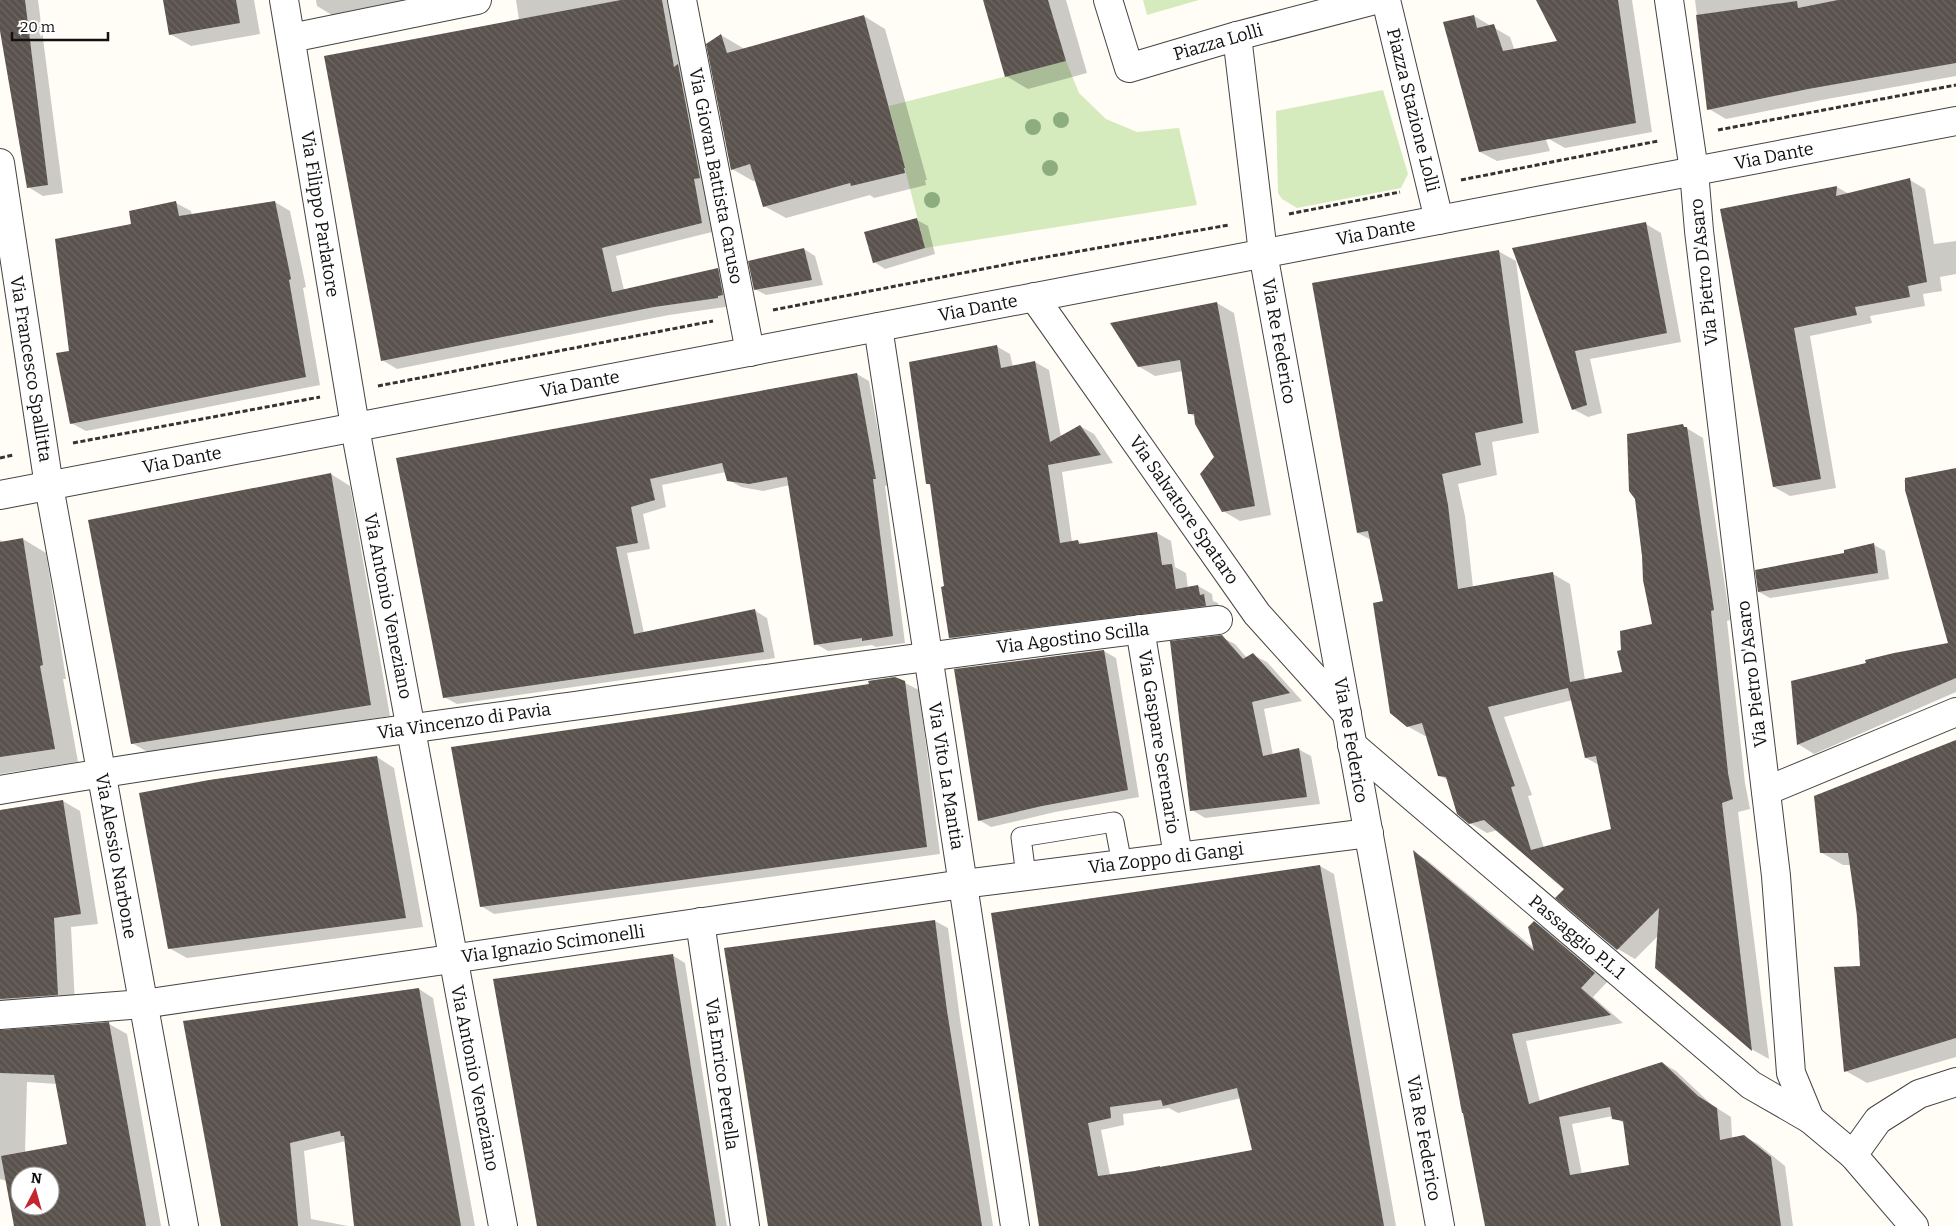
<svg xmlns="http://www.w3.org/2000/svg" width="1956" height="1226" font-family="Bitter,serif">
	<defs>
		<pattern id="building-back-hatch" width="6" height="6" patternUnits="userSpaceOnUse" patternTransform="scale(1.25)"><rect width="6" height="6" fill="#5a524d"/><path d="M-1 5l2 2M0 0l6 6M5-1l2 2" fill="none" stroke="#6d6662"/></pattern>
	</defs>
	<rect width="100%" height="100%" fill="#fffdf5"/>
	<!-- park -->
	<g fill="#d5ebbd">
		<polygon points="1143,0 1199,0 1147,15"/>
		<polygon points="1066,61 1079,93 1106,119 1137,132 1179,128 1197,205 925,248 889,106"/>
		<polygon points="1383,90 1408,174 1401,188 1297,208 1282,199 1278,193 1276,111"/>
	</g>
	<!-- shadow -->
	<g fill="#0003" fill-rule="evenodd">
		<polygon points="0,0 38,0 63,193 43,196 28,187 0,22"/>
		<polygon points="164,0 254,0 260,34 191,46 170,34"/>
		<polygon points="316,0 406,0 332,15 317,6"/>
		<polygon points="516,0 674,0 716,231 616,256 624,290 718,269 732,278 732,306 669,315 397,369 382,360 519,20"/>
		<polygon points="984,0 1066,0 1087,73 1028,89 1006,76"/>
		<polygon points="1537,0 1632,0 1652,132 1565,148 1549,139 1558,41"/>
		<polygon points="1695,0 1956,0 1956,76 1827,99 1726,119 1709,109"/>
		<polygon points="864,16 885,29 927,180 925,180 926,185 874,198 870,195 786,218 764,206 757,181 753,181 732,169 721,35 743,48 743,50"/>
		<polygon points="1474,16 1510,37 1550,151 1497,161 1480,152"/>
		<polygon points="1910,180 1925,189 1934,244 1956,241 1956,274 1940,277 1942,291 1923,294 1925,306 1870,316 1872,323 1810,336 1836,488 1790,496 1774,487 1721,210 1837,187 1849,194"/>
		<polygon points="275,202 290,211 306,287 303,288 320,385 86,431 71,423 70,352 133,225 176,203 191,211 192,215"/>
		<polygon points="917,220 928,226 935,254 885,269 874,262"/>
		<polygon points="1646,224 1661,233 1681,342 1590,359 1602,413 1588,417 1573,409 1514,249"/>
		<polygon points="804,249 815,256 823,285 766,295 755,289"/>
		<path d="M1498,251L1516,261L1539,433L1492,442L1497,475L1458,484L1465,516L1473,587L1553,574L1570,584L1585,680L1623,673V651L1653,625L1683,426L1703,438L1730,620L1727,621L1745,783L1750,809L1738,812L1769,1059L1753,1050L1656,967L1658,936L1635,959L1618,949L1557,898L1565,889L1498,830L1487,833L1470,823L1449,781L1439,775L1427,735L1425,736L1407,726L1385,602L1371,540L1358,533ZM1573,700L1586,758L1599,765L1612,830L1544,848L1528,796L1532,795L1504,717Z"/>
		<polygon points="1217,303 1234,313 1271,515 1240,521 1223,511 1215,457 1195,417 1189,413 1183,371 1155,376 1138,366"/>
		<polygon points="996,346 1010,354 1013,367 1035,362 1049,370 1061,437 1080,426 1094,434 1113,463 1062,472 1072,542 1078,541 1084,544 1157,533 1171,541 1175,567 1186,573 1188,588 1198,586 1212,594 1213,601 1218,603 1219,613 964,645 950,637 946,587 931,486 928,484"/>
		<polygon points="857,374 869,381 888,485 885,486 905,643 876,647 872,645 828,651 816,644 790,485 763,491 741,487 729,480 726,472 662,485 666,507 643,514 650,549 627,553 644,633 754,610 767,618 775,658 457,704 444,697 397,459"/>
		<polygon points="1956,469 1956,692 1814,754 1798,744 1949,644 1904,480"/>
		<polygon points="331,474 350,486 390,716 151,754 132,743"/>
		<polygon points="23,539 46,553 66,679 63,679 78,762 0,774 0,540 5,543"/>
		<polygon points="1874,545 1885,551 1889,579 1770,598 1759,592 1846,554"/>
		<polygon points="1221,637 1235,644 1247,658 1253,655 1267,662 1302,701 1264,709 1273,755 1298,749 1311,756 1320,804 1205,818 1192,810"/>
		<polygon points="1104,651 1116,658 1139,797 1055,812 991,827 979,820"/>
		<polygon points="905,683 919,690 940,854 494,914 481,906"/>
		<polygon points="1956,742 1956,1057 1867,1083 1846,1071 1862,967 1851,865 1843,865 1822,853"/>
		<polygon points="377,757 394,768 423,927 187,958 169,948"/>
		<path d="M63,801L80,811L98,924L71,927L75,1004L2,1027L3,1032L109,1024L127,1034L161,1226H16L7,1181L0,1179V811ZM27,1082L57,1084L68,1145L25,1153ZM20,1176H50V1206H20Z"/>
		<path d="M1415,853L1427,860L1535,949L1534,922L1548,930L1608,981L1593,997L1623,1023L1526,1041L1540,1102L1662,1063L1676,1071L1712,1105L1731,1117L1732,1138L1744,1136L1758,1144L1785,1166L1793,1226H1486ZM1613,1116L1625,1124L1630,1166L1582,1174L1572,1124Z"/>
		<path d="M1320,866L1334,874L1396,1226H1041L992,914ZM1241,1098L1254,1151L1110,1175L1101,1130L1124,1125L1123,1114L1169,1108L1178,1113Z"/>
		<polygon points="935,921 948,928 960,1019 993,1226 769,1226"/>
		<polygon points="672,955 685,963 727,1226 539,1226"/>
		<polygon points="419,989 433,998 475,1226 356,1226 346,1141 304,1151 311,1219 348,1226 222,1226 185,1022"/>
	</g>
	<!-- building -->
	<g fill="url(#building-back-hatch)" fill-rule="evenodd">
		<polygon points="0,0 25,0 48,185 27,188 0,31"/>
		<polygon points="163,0 236,0 240,23 169,35"/>
		<polygon points="621,0 662,0 674,67 678,64 700,178 694,179 702,223 602,248 612,292 718,268 723,295 718,296 718,298 654,307 381,361 324,56"/>
		<polygon points="983,0 1048,0 1066,61 1005,77"/>
		<polygon points="1536,0 1618,0 1636,123 1479,152 1443,22 1474,15 1477,28 1494,24 1503,51 1557,41"/>
		<polygon points="1838,0 1956,0 1956,63 1808,89 1707,110 1696,15 1797,1 1798,8"/>
		<polygon points="864,15 905,168 904,168 905,173 851,186 850,183 763,207 750,164 731,170 706,44 721,34 727,53"/>
		<polygon points="1910,178 1927,282 1908,286 1910,297 1855,307 1857,315 1794,328 1821,479 1773,487 1720,209 1837,186 1836,196"/>
		<polygon points="176,201 179,216 275,201 291,279 289,280 306,377 70,424 56,353 69,351 55,239 131,224 129,211"/>
		<polygon points="917,218 925,248 873,263 864,232"/>
		<polygon points="1646,222 1667,333 1575,351 1587,405 1572,410 1512,248"/>
		<polygon points="804,248 812,280 754,290 748,261"/>
		<path d="M1499,250L1523,423L1475,433L1481,465L1442,474L1448,505L1458,589L1553,572L1570,682L1622,672L1617,651L1621,650L1620,631L1652,624L1643,580L1642,556L1635,499L1629,491L1627,434L1683,424L1684,427H1687L1714,610L1711,611L1728,773L1733,799L1722,803L1752,1051L1655,968L1659,908L1617,950L1555,898L1564,889L1484,820L1469,824L1457,814L1446,777L1438,776L1422,723L1407,727L1390,713L1373,603L1383,601L1368,531L1357,533L1312,283ZM1568,688L1585,758L1596,756L1611,829L1531,850L1511,787L1515,786L1488,707Z"/>
		<polygon points="1217,302 1255,506 1222,512 1200,474 1214,457 1195,424 1194,414 1188,414 1180,360 1138,367 1110,323"/>
		<polygon points="997,345 1001,368 1035,361 1050,442 1080,425 1101,455 1048,465 1060,543 1078,540 1079,544 1157,532 1162,565 1172,564 1176,590 1176,589 1198,585 1200,595 1204,594 1206,606 949,638 941,587 944,586 930,484 926,484 909,362"/>
		<polygon points="857,373 876,479 873,479 893,636 862,641 862,638 814,645 787,477 749,484 727,481 722,463 650,479 655,500 631,507 638,543 616,547 634,634 755,609 764,652 443,698 396,458"/>
		<polygon points="1956,468 1956,678 1797,745 1791,681 1866,663 1865,660 1894,653 1948,643 1905,490 1905,478"/>
		<polygon points="331,473 371,705 131,744 88,520"/>
		<polygon points="23,538 43,665 40,666 55,749 0,757 0,542"/>
		<polygon points="1874,543 1878,573 1758,592 1755,570 1844,553 1844,550"/>
		<polygon points="1222,635 1243,659 1253,653 1290,693 1252,702 1263,756 1299,748 1307,797 1190,811 1170,641"/>
		<polygon points="1104,650 1128,790 1042,806 978,821 954,669"/>
		<polygon points="895,677 905,681 927,847 480,907 451,747 691,712 869,684 868,681"/>
		<polygon points="1956,740 1956,1038 1844,1072 1834,967 1860,966 1857,915 1848,853 1820,853 1814,796"/>
		<polygon points="377,756 406,918 168,949 139,793 209,780"/>
		<polygon points="63,800 81,914 54,918 58,995 0,999 0,810"/>
		<path d="M1413,850L1534,951L1528,927L1534,921L1595,973L1581,988L1611,1015L1512,1034L1529,1104L1662,1062L1698,1096L1717,1108L1720,1140L1744,1135L1771,1157L1781,1226H1485L1463,1113H1462ZM1610,1107L1612,1119L1623,1121L1629,1165L1570,1175L1559,1117Z"/>
		<path d="M1320,865L1384,1226H1039L991,913ZM1237,1088L1252,1150L1160,1167V1166L1135,1171L1098,1176L1088,1123L1111,1118L1110,1107L1161,1100L1163,1106Z"/>
		<polygon points="935,920 947,1011 982,1226 768,1226 724,948"/>
		<polygon points="673,954 716,1226 537,1226 493,979"/>
		<polygon points="419,988 461,1226 354,1226 344,1136 341,1136 340,1131 290,1143 298,1226 221,1226 183,1021"/>
		<path d="M109,1022L146,1226H14L1,1156L67,1144L54,1075L0,1073V1030ZM20,1176H50V1206H20Z"/>
	</g>
	<g fill="none" stroke-linecap="round" stroke-linejoin="round">
		<defs>
			<polyline id="service" points="1026,876 1021,837 1114,822 1122,864"/>
			<polyline id="pedestrian" points="1352,745 1751,1085 1810,1119"/>
			<g id="minor">
				<polyline points="284,0 358,444 503,1226"/>
				<polyline points="682,0 750,352"/>
				<polyline points="1108,0 1129,68 1237,36 1375,0"/>
				<polyline points="1386,0 1439,220"/>
				<polyline points="1669,0 1694,171 1699,231 1776,876 1791,1073 1810,1119 1853,1155 1914,1226"/>
				<polyline points="1237,36 1263,253 1440,1226"/>
				<polyline points="291,38 477,0"/>
				<polyline points="0,163 49,486 184,1226"/>
				<polyline points="1034,297 1257,614 1347,714"/>
				<polyline points="878,327 1015,1226"/>
				<polyline points="1140,629 1178,856"/>
				<path d="M0,790C193,757 387,732 581,705C793,675 1005,645 1218,620"/>
				<polyline points="1766,791 1956,712"/>
				<polyline points="700,922 745,1226"/>
				<polyline points="0,1015 143,1004 963,884 1369,833"/>
				<polyline points="1853,1155 1878,1120 1919,1094 1956,1082"/>
			</g>
			<polyline id="tertiary" points="0,495 1956,121"/>
		</defs>
		<!-- service casing -->
		<use href="#service" stroke="#444" stroke-width="21"/>
		<!-- pedestrian casing -->
		<use href="#pedestrian" stroke="#444" stroke-width="30"/>
		<!-- minor casing -->
		<use href="#minor" stroke="#444" stroke-width="30"/>
		<!-- tertiary casing -->
		<use href="#tertiary" stroke="#444" stroke-width="30"/>
		<!-- path -->
		<g stroke="#333" stroke-width="3" stroke-dasharray="5 2.5" stroke-linecap="butt">
			<polyline points="1718,130 1956,85"/>
			<polyline points="1461,180 1658,141"/>
			<polyline points="1289,214 1400,192"/>
			<polyline points="773,310 1029,260 1229,225"/>
			<polyline points="378,386 713,321"/>
			<polyline points="73,443 320,397"/>
			<polyline points="0,458 13,455"/>
		</g>
		<!-- service -->
		<use href="#service" stroke="#fff" stroke-width="19"/>
		<!-- pedestrian -->
		<use href="#pedestrian" stroke="#fff" stroke-width="28"/>
		<!-- minor -->
		<use href="#minor" stroke="#fff" stroke-width="28"/>
		<!-- tertiary -->
		<use href="#tertiary" stroke="#fff" stroke-width="28"/>
	</g>
	<!-- trees -->
	<g fill="#8dad7f">
		<circle cx="1061" cy="120" r="8"/>
		<circle cx="1033" cy="127" r="8"/>
		<circle cx="1050" cy="168" r="8"/>
		<circle cx="932" cy="200" r="8"/>
	</g>
	<g text-anchor="middle" dominant-baseline="central" stroke-width="5" stroke-linejoin="round" paint-order="stroke">
		<!-- street labels -->
		<g font-size="18" fill="#111" stroke="#fff">
			<text transform="translate(1218 42) rotate(-16)">Piazza Lolli</text>
			<text transform="translate(1413 110) rotate(76)">Piazza Stazione Lolli</text>
			<text transform="translate(1774 156) rotate(-11)">Via Dante</text>
			<text transform="translate(716 176) rotate(79)">Via Giovan Battista Caruso</text>
			<text transform="translate(320 214) rotate(81)">Via Filippo Parlatore</text>
			<text transform="translate(1376 232) rotate(-11)">Via Dante</text>
			<text transform="translate(1704 272) rotate(-96)">Via Pietro D'Asaro</text>
			<text transform="translate(978 308) rotate(-11)">Via Dante</text>
			<text transform="translate(1279 341) rotate(80)">Via Re Federico</text>
			<text transform="translate(31 369) rotate(81)">Via Francesco Spallitta</text>
			<text transform="translate(580 384) rotate(-11)">Via Dante</text>
			<text transform="translate(182 460) rotate(-11)">Via Dante</text>
			<text transform="translate(1184 510) rotate(55)">Via Salvatore Spataro</text>
			<text transform="translate(388 606) rotate(79)">Via Antonio Veneziano</text>
			<text transform="translate(1073 638) rotate(-7)">Via Agostino Scilla</text>
			<text transform="translate(1752 674) rotate(-97)">Via Pietro D'Asaro</text>
			<text transform="translate(464 721) rotate(-8)">Via Vincenzo di Pavia</text>
			<text transform="translate(1351 740) rotate(80)">Via Re Federico</text>
			<text transform="translate(1159 742) rotate(81)">Via Gaspare Serenario</text>
			<text transform="translate(946 776) rotate(81)">Via Vito La Mantia</text>
			<text transform="translate(116 856) rotate(80)">Via Alessio Narbone</text>
			<text transform="translate(1166 858) rotate(-7)">Via Zoppo di Gangi</text>
			<text transform="translate(1577 937) rotate(40)">Passaggio P.L.1</text>
			<text transform="translate(553 944) rotate(-8)">Via Ignazio Scimonelli</text>
			<text transform="translate(722 1074) rotate(82)">Via Enrico Petrella</text>
			<text transform="translate(475 1078) rotate(79)">Via Antonio Veneziano</text>
			<text transform="translate(1424 1138) rotate(80)">Via Re Federico</text>
		</g>
	</g>
	<!-- north arrow -->
	<g transform="translate(35 1191) rotate(6)"><circle r="24" fill="#ffffff" stroke="#a0a0a0"/>
	<path d="M0-4L9 19L0 12L-9 19Z" fill="#c4262e"/>
	<text y="-8" font-size="14" font-weight="bold" text-anchor="middle" fill="#111111">N</text>
	</g>
	<!-- scale -->
	<path d="M12 32v8h96v-8" fill="none" stroke="#111111" stroke-width="2.5"/>
	<text x="20" y="32" font-size="15" fill="#111111" stroke="#ffffff" stroke-width="4" paint-order="stroke">20 m</text>
</svg>
